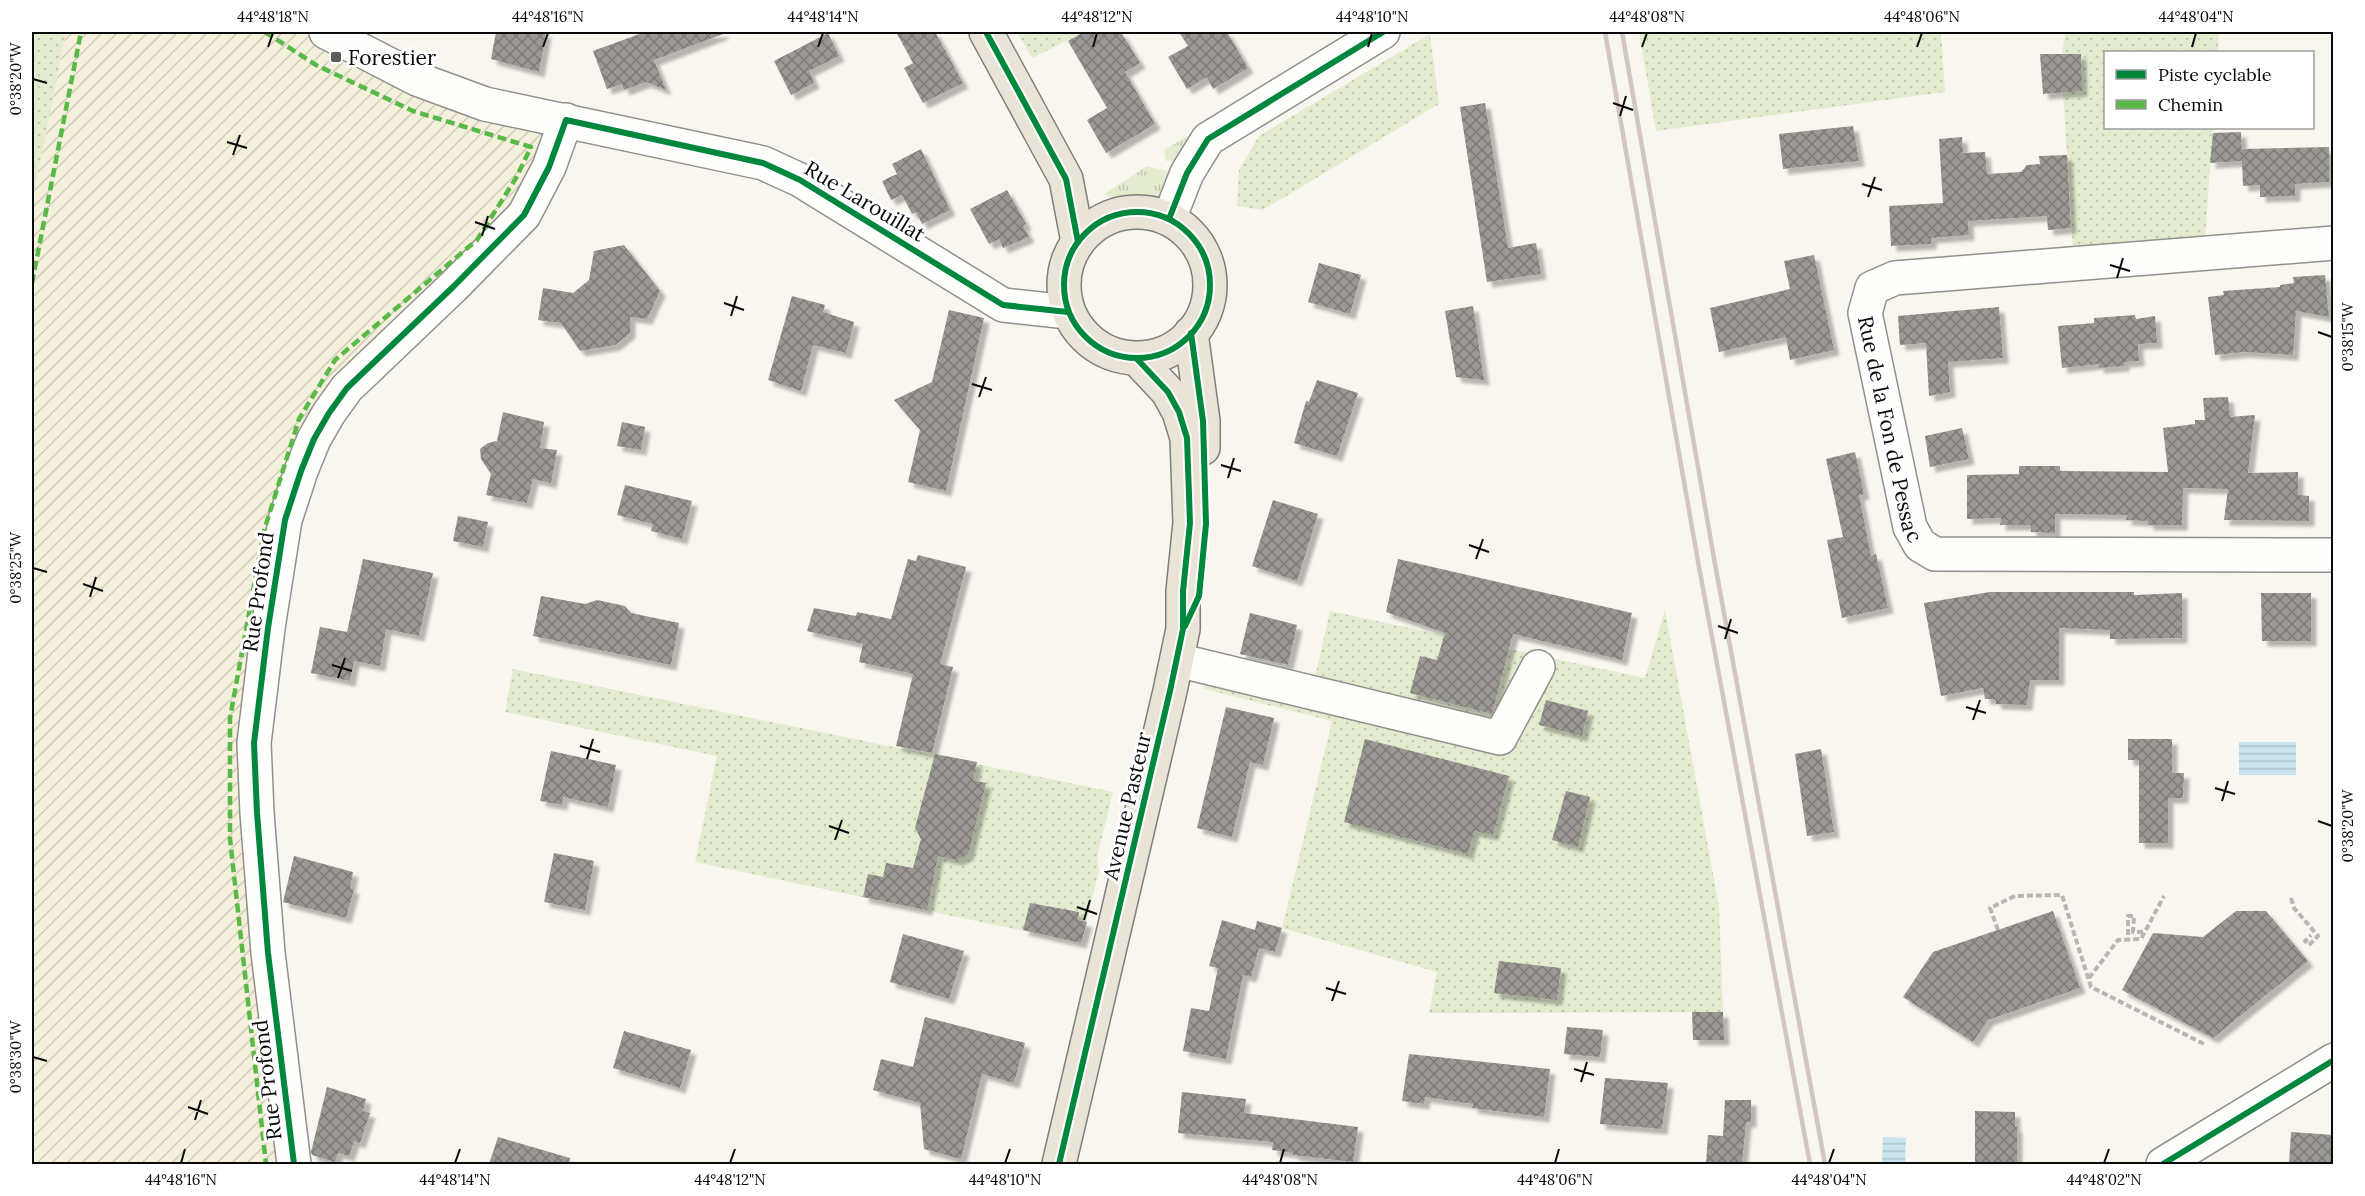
<svg xmlns="http://www.w3.org/2000/svg" width="2365" height="1196" font-family="Lora,serif">
	<defs>
		<pattern id="farmland-furrows" width="10" height="10" patternUnits="userSpaceOnUse" patternTransform="scale(1.5)"><rect width="10" height="10" fill="#f4f0db"/><path d="M-1 1l2-2M0 10L10 0M9 11l2-2" fill="none" stroke="#d0ccbb"/></pattern>
		<pattern id="grass-tufts" width="24" height="20" patternUnits="userSpaceOnUse" patternTransform="scale(1.5)"><rect width="24" height="20" fill="#e3eccf"/><path d="M3 7l-1-3M5 7V3M7 7l1-3M15 17l-1-3M17 17v-4M19 17l1-3" fill="none" stroke="#c1c9b0"/></pattern>
		<pattern id="garden-dots" width="8" height="8" patternUnits="userSpaceOnUse" patternTransform="scale(1.5)"><rect width="8" height="8" fill="#e3eccf"/><path d="M2 2h.1M6 6h.1" fill="none" stroke="#c1c9b0" stroke-width="1.8" stroke-linecap="round"/></pattern>
		<pattern id="water-rules" width="6" height="5" patternUnits="userSpaceOnUse" patternTransform="scale(1.5)"><rect width="6" height="5" fill="#c7e4ef"/><path d="M0 2.5h6" fill="none" stroke="#aac2cc"/></pattern>
		<pattern id="building-cross-hatch" width="8" height="8" patternUnits="userSpaceOnUse" patternTransform="scale(1.5)"><rect width="8" height="8" fill="#9b9894"/><path d="M0 0l8 8M0 8l8-8" fill="none" stroke="#7d7a77"/></pattern>
		<filter id="shadow"><feDropShadow dx="5.5" dy="5.5" stdDeviation="1.5" flood-color="#0004"/></filter>
	</defs>
	<rect width="100%" height="100%" fill="#f8f6ee"/>
	<!-- farmland -->
	<polygon fill="url(#farmland-furrows)" points="66,32 321,32 566,120 549,167 314,439 254,743 294,1164 32,1164 32,203"/>
	<!-- grass -->
	<g fill="url(#grass-tufts)">
		<polygon points="1191,134 1199,135 1182,160 1166,161 1164,150"/>
		<path d="M1147,166L1170,172C1169,179 1168,190 1164,196C1157,206 1113,201 1104,194Z"/>
	</g>
	<!-- garden -->
	<g fill="url(#garden-dots)">
		<polygon points="32,32 66,32 32,203"/>
		<polygon points="1017,32 1084,32 1032,58"/>
		<polygon points="1639,32 1941,32 1945,92 1656,131"/>
		<polygon points="2065,32 2219,32 2218,52 2106,52 2106,128 2213,128 2205,239 2073,249 2061,63"/>
		<polygon points="1430,34 1439,104 1263,210 1237,206 1239,170 1259,136"/>
		<polygon points="1665,610 1719,907 1723,1012 1429,1013 1437,972 1282,928 1332,721 1204,689 1211,662 1313,686 1330,611 1645,678"/>
		<polygon points="513,669 1113,792 1097,857 1099,871 1081,943 695,862 717,756 505,712"/>
	</g>
	<!-- water -->
	<g fill="url(#water-rules)">
		<rect x="2239" y="742" width="57" height="33"/>
		<polygon points="1883,1137 1906,1138 1905,1164 1882,1164"/>
	</g>
	<!-- building -->
	<g fill="url(#building-cross-hatch)" filter="url(#shadow)">
		<polygon points="496,32 546,32 539,72 491,59"/>
		<polygon points="645,32 723,32 723,34 654,60 666,90 646,82 624,90 622,84 607,89 593,51"/>
		<polygon points="896,32 935,32 963,83 923,103 904,68 913,63"/>
		<polygon points="1084,32 1121,32 1140,63 1125,72 1155,124 1106,153 1087,120 1107,108 1068,41"/>
		<polygon points="1179,32 1227,32 1248,68 1213,89 1207,77 1187,89 1168,57 1188,46"/>
		<polygon points="828,33 839,56 809,71 814,83 791,95 774,61"/>
		<polygon points="2040,54 2081,54 2082,91 2043,94"/>
		<polygon points="1485,103 1508,248 1536,243 1541,274 1487,282 1460,107"/>
		<polygon points="1853,126 1859,161 1783,169 1779,134"/>
		<polygon points="2241,132 2242,154 2242,149 2329,147 2329,182 2295,184 2295,196 2260,197 2260,185 2243,186 2242,161 2210,163 2213,133"/>
		<polygon points="1962,137 1963,153 1985,152 1987,174 2021,172 2027,165 2040,164 2039,156 2067,155 2071,228 2048,230 2047,216 1968,221 1969,235 1931,238 1931,244 1891,246 1889,206 1943,203 1939,139"/>
		<polygon points="921,149 950,210 922,224 916,212 912,214 902,195 891,200 882,181 897,174 892,164"/>
		<polygon points="1007,190 1026,224 1023,226 1029,237 1003,248 999,239 989,244 970,209"/>
		<polygon points="624,245 660,291 647,319 630,317 630,333 615,345 580,351 561,323 538,320 543,288 573,293 589,280 594,251"/>
		<polygon points="1814,255 1834,350 1790,360 1786,337 1719,352 1710,308 1790,289 1784,261"/>
		<polygon points="1319,263 1361,275 1350,314 1308,302"/>
		<polygon points="2325,275 2329,317 2296,311 2293,355 2244,352 2215,355 2208,297 2224,295 2223,291 2280,287 2280,285 2294,283 2293,277"/>
		<polygon points="792,296 825,305 823,312 854,322 846,353 813,345 801,391 768,380"/>
		<polygon points="1473,306 1484,380 1456,377 1445,311"/>
		<polygon points="1999,307 2003,358 1948,362 1950,392 1929,396 1926,343 1900,345 1898,316"/>
		<polygon points="949,310 984,318 946,491 908,482 920,430 894,400 932,382"/>
		<polygon points="2135,315 2136,319 2155,316 2157,343 2138,344 2139,361 2124,362 2124,366 2098,368 2099,364 2062,368 2058,326 2094,323 2094,318"/>
		<polygon points="1317,380 1358,393 1337,456 1294,443 1306,401 1309,402"/>
		<polygon points="2228,397 2230,417 2255,415 2248,473 2298,472 2298,495 2309,496 2309,521 2224,520 2228,489 2183,488 2182,525 2148,525 2148,521 2126,520 2127,515 2055,514 2055,533 2031,532 2031,525 2000,525 2001,518 1967,519 1967,475 2019,474 2019,466 2060,466 2060,471 2168,472 2163,428 2195,424 2195,420 2205,420 2203,398"/>
		<polygon points="503,412 544,422 540,448 557,450 551,483 533,479 527,503 486,495 491,474 481,459 480,449 488,443 497,441"/>
		<polygon points="622,422 645,427 641,450 617,446"/>
		<polygon points="1962,428 1969,459 1930,467 1925,436"/>
		<polygon points="1855,452 1864,494 1859,495 1871,556 1876,554 1888,608 1842,618 1827,540 1843,537 1826,459"/>
		<polygon points="625,485 692,501 682,539 651,531 653,524 617,515"/>
		<polygon points="1273,500 1318,514 1297,581 1252,566"/>
		<polygon points="458,516 488,522 483,547 453,541"/>
		<polygon points="918,555 966,567 940,664 953,667 932,753 896,746 913,674 859,662 863,644 807,631 814,608 856,616 857,612 891,619 908,559 916,561"/>
		<polygon points="363,559 433,573 419,636 386,629 380,666 354,661 350,681 311,673 320,627 347,632"/>
		<polygon points="1398,559 1632,613 1622,660 1513,634 1492,714 1410,693 1420,656 1437,660 1445,633 1386,612"/>
		<polygon points="1990,592 2134,592 2134,595 2182,593 2182,638 2110,639 2110,630 2059,628 2059,680 2030,680 2027,705 1996,704 1995,699 1985,699 1983,688 1941,696 1924,603"/>
		<polygon points="2261,593 2311,593 2311,641 2262,641"/>
		<polygon points="541,596 585,604 597,600 625,606 631,613 679,623 671,665 533,636"/>
		<polygon points="1250,613 1297,625 1288,665 1240,654"/>
		<polygon points="1546,700 1588,711 1582,736 1539,725"/>
		<polygon points="1226,707 1274,718 1263,765 1250,762 1232,837 1197,828"/>
		<polygon points="1365,739 1509,776 1493,835 1474,831 1468,854 1344,822"/>
		<polygon points="2128,739 2172,739 2172,773 2184,773 2183,798 2168,798 2168,843 2139,843 2139,760 2128,760"/>
		<polygon points="1821,749 1834,832 1807,836 1795,754"/>
		<polygon points="551,751 616,765 608,807 563,797 562,805 540,801"/>
		<polygon points="935,754 977,762 973,780 986,783 968,855 957,860 938,856 927,910 863,897 868,874 883,877 886,863 913,868 921,839 915,828"/>
		<polygon points="1566,791 1590,797 1578,847 1552,840"/>
		<polygon points="554,853 594,861 585,910 544,902"/>
		<polygon points="294,856 353,872 350,888 354,889 346,918 283,902"/>
		<polygon points="1030,903 1079,912 1078,920 1087,922 1081,943 1023,930"/>
		<polygon points="2053,911 2080,988 1988,1020 1973,1042 1903,997 1933,952"/>
		<polygon points="2236,911 2266,911 2308,961 2213,1038 2122,990 2153,933 2203,937"/>
		<polygon points="1222,920 1255,930 1257,921 1282,928 1275,952 1259,948 1251,977 1243,975 1226,1059 1183,1051 1191,1008 1209,1011 1218,968 1209,966"/>
		<polygon points="903,934 964,951 949,999 890,982"/>
		<polygon points="1499,961 1561,968 1557,1000 1494,993"/>
		<polygon points="1692,1012 1723,1012 1724,1040 1693,1040"/>
		<polygon points="925,1017 1025,1043 1014,1083 982,1074 961,1159 924,1149 920,1103 873,1090 881,1059 913,1067"/>
		<polygon points="1567,1027 1603,1030 1600,1057 1564,1054"/>
		<polygon points="624,1031 691,1050 680,1088 613,1068"/>
		<polygon points="1409,1054 1550,1069 1544,1117 1472,1108 1473,1104 1425,1097 1424,1104 1402,1101"/>
		<polygon points="1605,1078 1668,1083 1662,1129 1600,1124"/>
		<polygon points="327,1087 366,1099 363,1111 370,1113 360,1143 354,1141 349,1156 338,1153 335,1162 312,1155 311,1152"/>
		<polygon points="1182,1092 1246,1099 1244,1113 1358,1127 1353,1162 1293,1155 1293,1153 1272,1150 1273,1142 1178,1133"/>
		<polygon points="1725,1100 1751,1100 1751,1122 1746,1122 1742,1164 1706,1164 1708,1135 1723,1136"/>
		<polygon points="1975,1111 2015,1112 2015,1127 2017,1127 2017,1164 1975,1164"/>
		<polygon points="2291,1132 2334,1135 2334,1164 2289,1164"/>
		<polygon points="498,1137 570,1158 569,1164 489,1164"/>
	</g>
	<g fill="none" stroke-linecap="round" stroke-linejoin="round">
		<defs>
			<g id="minor">
				<polyline points="326,32 417,79 485,104 763,163 800,180 1003,305 1068,312"/>
				<polyline points="1169,219 1187,173 1208,139 1383,32"/>
				<path id="s1" d="M2334,243L1895,278L1872,288L1865,313L1910,527L1920,545L1935,554L2334,555"/>
				<polyline points="1177,660 1500,738 1538,667"/>
				<polyline points="294,1164 268,953 257,813 254,743 268,628 285,520 301,471 314,439 329,413 347,388 453,287 524,215 549,167 566,120"/>
				<polyline points="2163,1164 2334,1060"/>
			</g>
			<g id="major">
				<polyline points="986,32 1066,179 1078,242"/>
				<circle cx="1137" cy="285" r="73"/>
				<polyline points="1191,333 1203,421 1203,448"/>
				<polyline points="1059,1164 1170,691 1183,629 1183,591 1190,523 1187,438 1179,412 1168,392 1137,359"/>
			</g>
		</defs>
		<!-- minor casing -->
		<use href="#minor" stroke="#91908d" stroke-width="36"/>
		<!-- major casing -->
		<use href="#major" stroke="#7e7e7a" stroke-width="36"/>
		<!-- path -->
		<g stroke="#b7b6b5" stroke-width="4" stroke-dasharray="6 3" stroke-linecap="butt">
			<polyline points="2291,898 2294,908 2318,936 2309,945 2305,941 2311,935"/>
			<polyline points="1998,930 1990,908 2015,896 2062,895 2091,987 2204,1044"/>
			<polyline points="2128,935 2128,916 2134,916 2133,932 2145,932"/>
			<polyline points="2089,978 2118,940 2141,939 2164,896"/>
		</g>
		<!-- minor -->
		<use href="#minor" stroke="#fefefc" stroke-width="33"/>
		<!-- major -->
		<use href="#major" stroke="#eae4d8" stroke-width="33"/>
		<!-- rail -->
		<g stroke="#d4c5c5" stroke-width="4.5">
			<polyline points="1605,32 1699,567 1810,1164"/>
			<polyline points="1622,32 1715,564 1825,1164"/>
		</g>
		<!-- quiet -->
		<g stroke="#58b947" stroke-width="4.5" stroke-dasharray="9 4.5" stroke-linecap="butt">
			<polyline points="265,32 316,65 413,111 531,147 516,178 477,240 335,360 299,419 264,531 230,718 230,839 266,1164"/>
			<polyline points="32,283 81,32"/>
		</g>
		<defs>
			<g id="cycleway">
				<polyline points="986,32 1066,179 1078,242"/>
				<circle cx="1137" cy="285" r="73"/>
				<polyline points="1169,219 1187,173 1208,139 1383,32"/>
				<polyline points="1185,626 1199,596 1206,524 1203,421 1191,333"/>
				<polyline points="294,1164 268,953 257,813 254,743 268,628 285,520 301,471 314,439 329,413 347,388 453,287 524,215 549,167 566,120 763,163 800,180 1003,305 1068,312"/>
				<polyline points="1059,1164 1170,691 1183,629 1183,591 1190,523 1187,438 1179,412 1168,392 1137,359"/>
				<polyline points="2163,1164 2334,1060"/>
			</g>
		</defs>
		<!-- cycleway casing -->
		<use href="#cycleway" stroke="#fff" stroke-width="10"/>
		<!-- cycleway -->
		<use href="#cycleway" stroke="#00873e" stroke-width="6"/>
	</g>
	<!-- ticks -->
	<path fill="none" stroke="#0a0a0a" stroke-width="2" d="M268,47L273,33M543,47L548,33M818,47L823,33M1093,47L1097,33M1368,47L1372,33M1642,47L1647,33M1917,47L1922,33M2192,47L2196,33M33,79L47,83M1613,103L1633,110M1620,116L1626,96M227,142L247,148M233,155L240,135M1862,184L1882,190M1868,197L1875,177M475,222L495,229M482,236L488,216M2110,265L2130,271M2117,278L2123,258M724,303L744,310M731,316L737,296M2318,332L2332,337M972,384L992,390M979,397L986,377M1221,465L1241,471M1228,478L1234,458M1469,545L1489,552M1476,559L1483,539M33,568L47,572M83,584L103,591M90,597L96,577M1718,626L1738,633M1725,639L1731,619M332,665L352,671M338,678L345,658M1966,707L1986,713M1973,720L1980,700M580,746L600,752M587,759L593,739M2215,788L2235,794M2222,801L2228,781M2318,821L2332,826M829,826L849,833M835,840L842,820M1077,907L1097,914M1084,920L1090,900M1326,988L1346,994M1332,1001L1339,981M33,1057L47,1061M1574,1069L1594,1075M1581,1082L1587,1062M188,1107L208,1114M195,1120L201,1100M181,1163L185,1149M455,1163L460,1149M730,1163L735,1149M1005,1163L1010,1149M1280,1163L1284,1149M1555,1163L1559,1149M1829,1163L1834,1149M2104,1163L2109,1149"/>
	<!-- markers -->
	<rect fill="#5d5d5a" stroke="#fff" stroke-width="2" x="330" y="51" width="12" height="12" rx="3"/>
	<g text-anchor="middle" dominant-baseline="central" stroke-width="6" stroke-linejoin="round" paint-order="stroke">
		<!-- poi labels -->
		<g font-size="21" fill="#0a0a0a" stroke="#fff" text-anchor="start">
			<text x="348" y="57">Forestier</text>
		</g>
		<!-- street labels -->
		<g font-size="21" fill="#0a0a0a" stroke="#fff">
			<text transform="translate(865 201) rotate(31)">Rue Larouillat</text>
			<text stroke="none"><textPath href="#s1" startOffset="610">Rue de la Fon de Pessac</textPath></text>
			<text transform="translate(258 592) rotate(-82)">Rue Profond</text>
			<text transform="translate(1127 806) rotate(-77)">Avenue Pasteur</text>
			<text transform="translate(267 1080) rotate(-97)">Rue Profond</text>
		</g>
	</g>
	<!-- border -->
	<rect width="2365" height="1196" fill="none" stroke="#ffffff" stroke-width="66"/>
	<!-- legend -->
	<rect x="2104" y="51" width="210" height="78" fill="#ffffff" stroke="#9d9d9d" stroke-width="1.5"/>
	<rect x="2116" y="70" width="30" height="9" fill="#00873e" stroke="#9d9d9d" stroke-width="1.5"/>
	<text x="2158" y="81" font-size="18" fill="#0a0a0a">Piste cyclable</text>
	<rect x="2116" y="100" width="30" height="9" fill="#58b947" stroke="#9d9d9d" stroke-width="1.5"/>
	<text x="2158" y="111" font-size="18" fill="#0a0a0a">Chemin</text>
	<rect x="33" y="33" width="2299" height="1130" fill="none" stroke="#0a0a0a" stroke-width="2"/>
	<g font-size="15" text-anchor="middle" fill="#0a0a0a">
		<text x="273" y="22">44°48'18"N</text>
		<text x="548" y="22">44°48'16"N</text>
		<text x="823" y="22">44°48'14"N</text>
		<text x="1097" y="22">44°48'12"N</text>
		<text x="1372" y="22">44°48'10"N</text>
		<text x="1647" y="22">44°48'08"N</text>
		<text x="1922" y="22">44°48'06"N</text>
		<text x="2196" y="22">44°48'04"N</text>
		<text transform="translate(16 79) rotate(-90)" y="5">0°38'20"W</text>
		<text transform="translate(2348 337) rotate(-90)" y="5">0°38'15"W</text>
		<text transform="translate(16 568) rotate(-90)" y="5">0°38'25"W</text>
		<text transform="translate(2348 826) rotate(-90)" y="5">0°38'20"W</text>
		<text transform="translate(16 1057) rotate(-90)" y="5">0°38'30"W</text>
		<text x="181" y="1185">44°48'16"N</text>
		<text x="455" y="1185">44°48'14"N</text>
		<text x="730" y="1185">44°48'12"N</text>
		<text x="1005" y="1185">44°48'10"N</text>
		<text x="1280" y="1185">44°48'08"N</text>
		<text x="1555" y="1185">44°48'06"N</text>
		<text x="1829" y="1185">44°48'04"N</text>
		<text x="2104" y="1185">44°48'02"N</text>
	</g>
</svg>
